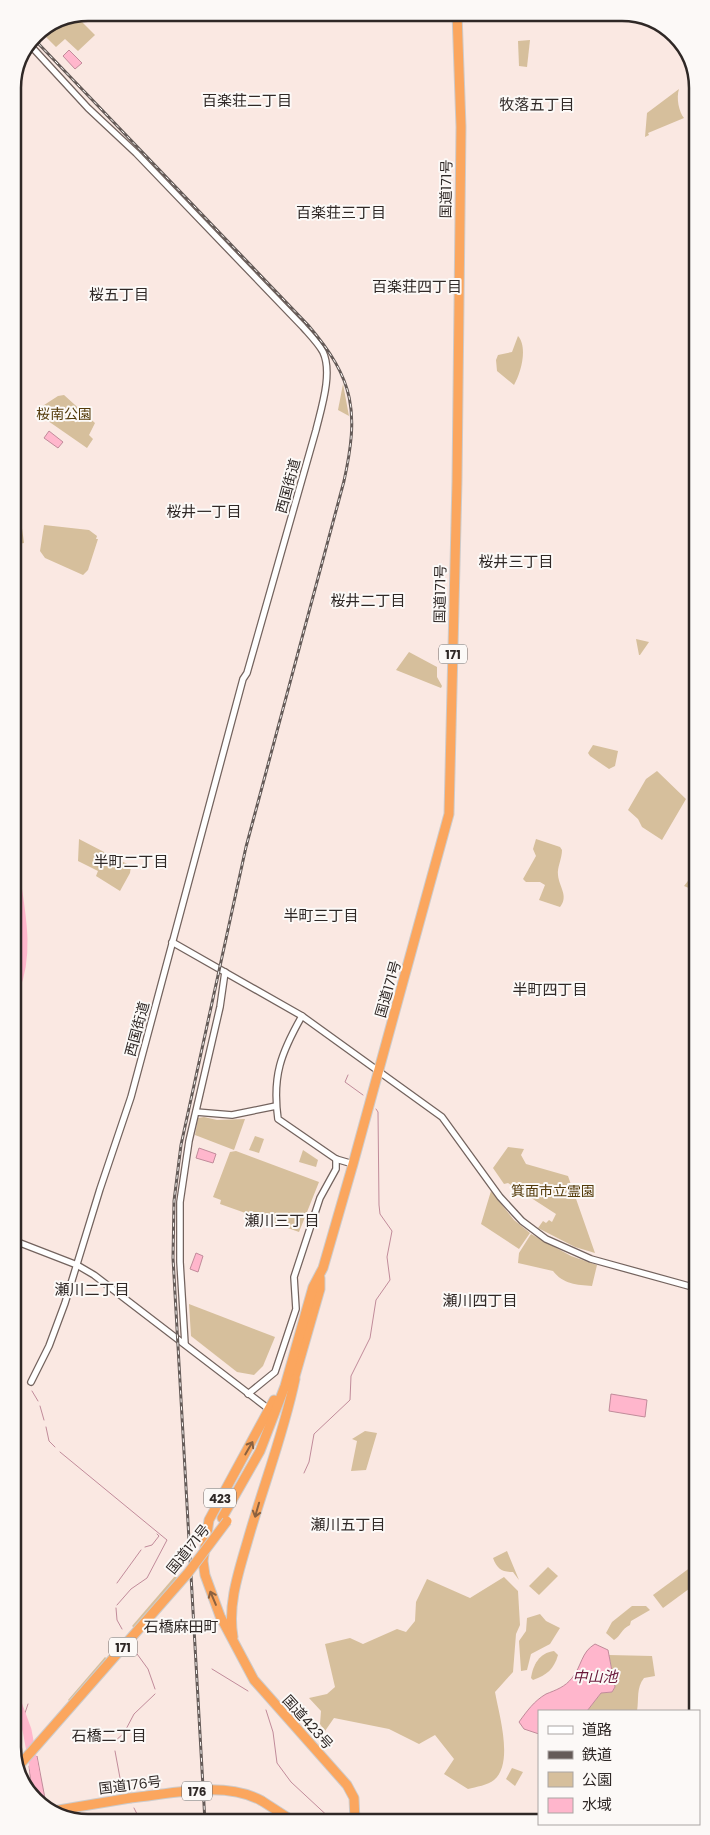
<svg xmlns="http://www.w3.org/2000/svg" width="710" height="1835" font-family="Poppins,'Noto Sans JP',sans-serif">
	<rect width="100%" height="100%" fill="#fae8e2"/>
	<!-- green -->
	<g fill="#d6bf9c">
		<polygon points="77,17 95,35 78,51 65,39 56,47 41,32"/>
		<polygon points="530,40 527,67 519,66 518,41"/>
		<path d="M679,89C676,98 679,112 684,118L648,133L649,135L645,137L647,113Z"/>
		<path d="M518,336C528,347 521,373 514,385L497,371L496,360L498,355L512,352Z"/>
		<polygon points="343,384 349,416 338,410"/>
		<polygon points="64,395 95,423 89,435 93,439 87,448 38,414 38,405 41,407 58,396"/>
		<polygon points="21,521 24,543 14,545 14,522"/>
		<polygon points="44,525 89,530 97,536 96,539 98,539 88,570 83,575 45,558 40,551"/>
		<polygon points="636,639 649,642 640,655 639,655"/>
		<polygon points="409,652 437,667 437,677 442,686 441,688 396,670"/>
		<polygon points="593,745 618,751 615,766 609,769 590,756 588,753"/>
		<polygon points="657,771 686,799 662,840 642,827 638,819 628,810 646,779"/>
		<polygon points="79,839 131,866 130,873 120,891 96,876 98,871 78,861"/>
		<path d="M536,839L560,847L562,850C562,859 557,867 558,875C559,887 569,896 560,907L539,900L545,885L540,882H526L523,879L536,856L533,849Z"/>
		<polygon points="695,872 696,891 684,886"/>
		<polygon points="204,1117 217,1120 245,1119 234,1150 195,1135 198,1118"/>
		<polygon points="255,1136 264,1139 259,1153 249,1150"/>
		<polygon points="508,1147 524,1149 521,1155 526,1164 568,1176 595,1253 575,1247 538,1228 543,1221 546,1223 549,1220 552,1222 556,1214 508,1183 504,1184 493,1168"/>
		<polygon points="303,1150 318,1160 316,1167 299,1162"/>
		<polygon points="236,1151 319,1182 299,1232 220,1204 221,1200 213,1197 230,1152"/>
		<polygon points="491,1191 514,1220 530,1233 519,1249 481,1224"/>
		<path d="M531,1234L571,1256L597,1265L592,1286C577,1285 563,1284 553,1271L518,1263L519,1253Z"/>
		<polygon points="189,1304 275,1337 263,1366 254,1375 237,1372 191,1336"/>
		<polygon points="697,1381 697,1456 691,1450 688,1439"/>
		<polygon points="365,1431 377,1433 366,1470 351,1471 357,1441 352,1439"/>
		<path d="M507,1551L519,1580L513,1572C502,1572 497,1569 493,1558Z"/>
		<polygon points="548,1567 558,1576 539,1595 529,1586"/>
		<polygon points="691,1567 697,1576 697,1583 663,1608 653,1595"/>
		<polygon points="175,1576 182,1582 139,1632 132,1626"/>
		<path d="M504,1577L518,1591L520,1625L516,1634L513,1672L495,1692C499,1715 514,1763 494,1780C488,1785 476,1787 468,1789L444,1774L454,1759L435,1735L419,1744L389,1729L334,1718L325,1731L320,1724L321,1711L309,1698L327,1694L335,1687L325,1644L350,1638L363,1644L397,1629L406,1632L415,1621L416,1602L427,1579L470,1598Z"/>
		<path d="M632,1606H646L650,1610L631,1621L630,1625C621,1629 621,1636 614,1640L606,1633L612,1622Z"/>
		<polygon points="540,1614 546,1621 560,1628 550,1644 531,1654 527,1670 521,1671 519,1641 526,1631 527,1618"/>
		<path d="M554,1651L558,1655C554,1669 547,1675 533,1680L531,1678C533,1665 539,1653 554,1651Z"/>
		<path d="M609,1655L652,1656L655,1676L644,1678C636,1688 639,1699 637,1711H587L601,1693L612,1692L615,1687Z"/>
		<polygon points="105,1657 112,1663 75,1706 68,1700"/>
		<polygon points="512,1768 523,1772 515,1786 506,1779"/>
	</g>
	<!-- water -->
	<g fill="#ffb6cc" stroke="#c18b9a">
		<polygon points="69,50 82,63 75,69 63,56"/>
		<polygon points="49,431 63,442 58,448 44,438"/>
		<polygon points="199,1148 216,1154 213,1163 196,1158"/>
		<polygon points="196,1253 203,1256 198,1272 190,1269"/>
		<polygon points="611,1394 647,1400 645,1417 609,1411"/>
		<path d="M595,1644L608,1650L615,1687L612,1692L601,1693L587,1711H539V1734L524,1729L519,1722C527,1711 534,1701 546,1694C556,1690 565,1687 572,1678C582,1666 581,1652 595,1644Z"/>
		<path d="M37,1756L47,1809C31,1803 31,1781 29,1766Z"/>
	</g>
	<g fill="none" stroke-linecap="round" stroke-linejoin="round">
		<!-- stream -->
		<g stroke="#c18b9a" stroke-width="1">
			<polyline points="348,1075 345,1082 363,1095"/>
			<polyline points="32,1391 38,1401"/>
			<polyline points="40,1406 44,1420"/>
			<polyline points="46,1427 49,1441 55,1447"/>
			<polyline points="60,1452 167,1540 147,1578 131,1589 117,1605"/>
			<polyline points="304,1473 309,1462 314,1434 350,1400 351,1376 370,1338 376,1300 390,1280 387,1257 392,1231 380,1214 379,1205 378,1112 376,1109"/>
			<polyline points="145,1547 152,1545 159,1536 157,1534"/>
			<polyline points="117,1583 141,1550"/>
			<polyline points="116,1608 117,1620 122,1629"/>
			<polyline points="132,1647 148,1669 155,1689"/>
			<polyline points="212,1669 248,1691"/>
			<polyline points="266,1710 273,1732 277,1763 291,1782 333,1821"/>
			<polyline points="23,1719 28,1704"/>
			<polyline points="114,1742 124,1733 134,1714 155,1694"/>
			<polyline points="115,1751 120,1778 131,1791"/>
			<polyline points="134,1808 141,1822"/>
		</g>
		<!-- river -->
		<g stroke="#ffb6cc" stroke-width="9">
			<path d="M14,865C19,905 31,950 15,989"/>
			<polyline points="16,1700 27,1730 35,1773"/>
		</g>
		<defs>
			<g id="minor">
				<path d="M30,45L88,108L136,153L303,327C310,335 318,343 323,352C333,373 321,409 316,430L247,673L243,679L131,1097L100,1189L65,1303L49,1346L31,1382"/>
				<polyline points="172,942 302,1016 442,1117 500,1197 522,1221 546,1239 591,1259 696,1288"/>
				<path d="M302,1016C281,1053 272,1076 278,1119L336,1159L353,1164"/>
				<polyline points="196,1112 232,1115 276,1106"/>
				<polyline points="15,1241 77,1265 94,1275 270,1410"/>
				<polyline points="185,1344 180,1262 180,1202 189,1141 220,1007 225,972"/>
				<polyline points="248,1394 275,1372 296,1309 294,1277 320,1198 336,1169 336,1159"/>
			</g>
			<g id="highway">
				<polyline points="293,1383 320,1289 320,1278"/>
				<polyline points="274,1400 209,1520 203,1561 205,1575 220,1616 254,1680 347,1785 354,1798 355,1821"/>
				<polyline points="222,1518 260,1451 285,1386 313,1287 323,1268 353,1164 449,814 457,481 461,127 457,13"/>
				<path d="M233,1637C227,1603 240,1568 249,1536C264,1484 284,1432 295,1379"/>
				<polyline points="262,1801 293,1821"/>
				<polyline points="53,1811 130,1798"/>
			</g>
		</defs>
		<!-- minor casing -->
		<use href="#minor" stroke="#73635e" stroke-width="8"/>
		<!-- highway casing -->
		<use href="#highway" stroke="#cdcbcb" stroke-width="11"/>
		<!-- minor -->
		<use href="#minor" stroke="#fff" stroke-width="5.5"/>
		<!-- highway -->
		<use href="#highway" stroke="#fba65e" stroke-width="9"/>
		<defs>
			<path id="rail" d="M33,38L308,325C355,380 359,412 344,481L246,847L181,1145L174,1201L173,1258L205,1822"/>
		</defs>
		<!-- rail casing -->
		<use href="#rail" stroke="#655b58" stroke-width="3"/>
		<!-- rail -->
		<use href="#rail" stroke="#fcf9f7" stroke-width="1" stroke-dasharray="4" stroke-linecap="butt"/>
		<defs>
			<g id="highway-bridge">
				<polyline points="16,1769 188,1573 227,1521"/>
				<path d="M130,1798C171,1794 225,1780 262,1801"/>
			</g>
		</defs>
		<!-- highway-bridge casing -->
		<use href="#highway-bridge" stroke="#cdcbcb" stroke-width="11" stroke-linecap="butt"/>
		<!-- highway-bridge -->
		<use href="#highway-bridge" stroke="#fba65e" stroke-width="9"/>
	</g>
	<!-- one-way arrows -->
	<defs><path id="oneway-shaft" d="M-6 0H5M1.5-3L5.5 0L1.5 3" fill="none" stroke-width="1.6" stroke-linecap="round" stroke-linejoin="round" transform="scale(1.25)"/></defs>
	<g stroke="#8b613f">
		<use href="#oneway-shaft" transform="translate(249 1448) rotate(-60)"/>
		<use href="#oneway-shaft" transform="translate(257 1510) rotate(106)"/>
		<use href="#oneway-shaft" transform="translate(213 1598) rotate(-113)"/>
	</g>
	<g text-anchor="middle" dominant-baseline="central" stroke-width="4" stroke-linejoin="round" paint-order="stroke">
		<!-- shield labels -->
		<g fill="#fcf9f7" stroke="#6c6765" stroke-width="1">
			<rect x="439" y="644.5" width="28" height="19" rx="4"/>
			<rect x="204" y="1488.5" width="32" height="19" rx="4"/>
			<rect x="109" y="1637.5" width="28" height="19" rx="4"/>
			<rect x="182" y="1781.5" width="30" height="19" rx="4"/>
		</g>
		<g font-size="12" font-weight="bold" fill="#2f2826">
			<text x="453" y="654">171</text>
			<text x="220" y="1498">423</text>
			<text x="123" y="1647">171</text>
			<text x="197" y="1791">176</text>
		</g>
		<!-- street labels -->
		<g font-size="14" fill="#2f2826" stroke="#fcf9f7">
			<text transform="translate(446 189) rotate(-89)">国道171号</text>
			<text transform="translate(288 486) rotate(-75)">西国街道</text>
			<text transform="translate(440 594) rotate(-89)">国道171号</text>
			<text transform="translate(388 989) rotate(-74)">国道171号</text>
			<text transform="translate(137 1029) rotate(-75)">西国街道</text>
			<text transform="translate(188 1549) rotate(-51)">国道171号</text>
			<text transform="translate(308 1722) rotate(48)">国道423号</text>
			<text transform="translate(130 1785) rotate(-7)">国道176号</text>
		</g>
		<!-- park labels -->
		<g font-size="14" fill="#533a09" stroke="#fcf9f7">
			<text x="64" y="414">桜南公園</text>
			<text x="553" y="1191">箕面市立霊園</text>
		</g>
		<!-- neighbourhood labels -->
		<g font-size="15" fill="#2f2826" stroke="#fcf9f7">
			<text x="247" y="100">百楽荘二丁目</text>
			<text x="537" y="104">牧落五丁目</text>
			<text x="341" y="212">百楽荘三丁目</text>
			<text x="417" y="286">百楽荘四丁目</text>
			<text x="119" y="294">桜五丁目</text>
			<text x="204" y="511">桜井一丁目</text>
			<text x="516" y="561">桜井三丁目</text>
			<text x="368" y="600">桜井二丁目</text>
			<text x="131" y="861">半町二丁目</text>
			<text x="321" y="915">半町三丁目</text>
			<text x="550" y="989">半町四丁目</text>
			<text x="282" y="1220">瀬川三丁目</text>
			<text x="92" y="1289">瀬川二丁目</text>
			<text x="480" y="1300">瀬川四丁目</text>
			<text x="348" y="1524">瀬川五丁目</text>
			<text x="181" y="1626">石橋麻田町</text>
			<text x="109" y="1735">石橋二丁目</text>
		</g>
		<!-- water labels -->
		<g font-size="15" font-style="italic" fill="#69183a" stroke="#fcf9f7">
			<text x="595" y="1676">中山池</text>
		</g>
	</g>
	<!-- crop -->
	<path d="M0 0H710V1835H0ZM88 21H622A67 67 0 0 1 689 88V1747A67 67 0 0 1 622 1814H88A67 67 0 0 1 21 1747V88A67 67 0 0 1 88 21Z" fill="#fcf9f7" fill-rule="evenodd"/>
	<path fill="none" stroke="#2f2826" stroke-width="2.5" d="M88 21H622A67 67 0 0 1 689 88V1747A67 67 0 0 1 622 1814H88A67 67 0 0 1 21 1747V88A67 67 0 0 1 88 21Z"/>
	<!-- legend -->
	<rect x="538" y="1710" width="162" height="115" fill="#fcf9f7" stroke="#aaa5a3"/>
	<rect x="548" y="1726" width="25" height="8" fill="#ffffff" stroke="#aaa5a3"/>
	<text x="582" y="1735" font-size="15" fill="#2f2826">道路</text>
	<rect x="548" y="1751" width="25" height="8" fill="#655b58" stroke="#aaa5a3"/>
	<text x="582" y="1760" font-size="15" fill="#2f2826">鉄道</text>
	<rect x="548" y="1772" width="25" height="15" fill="#d6bf9c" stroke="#aaa5a3"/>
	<text x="582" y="1785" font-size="15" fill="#2f2826">公園</text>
	<rect x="548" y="1798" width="25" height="15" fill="#ffb6cc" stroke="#aaa5a3"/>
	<text x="582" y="1810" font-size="15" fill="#2f2826">水域</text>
</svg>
